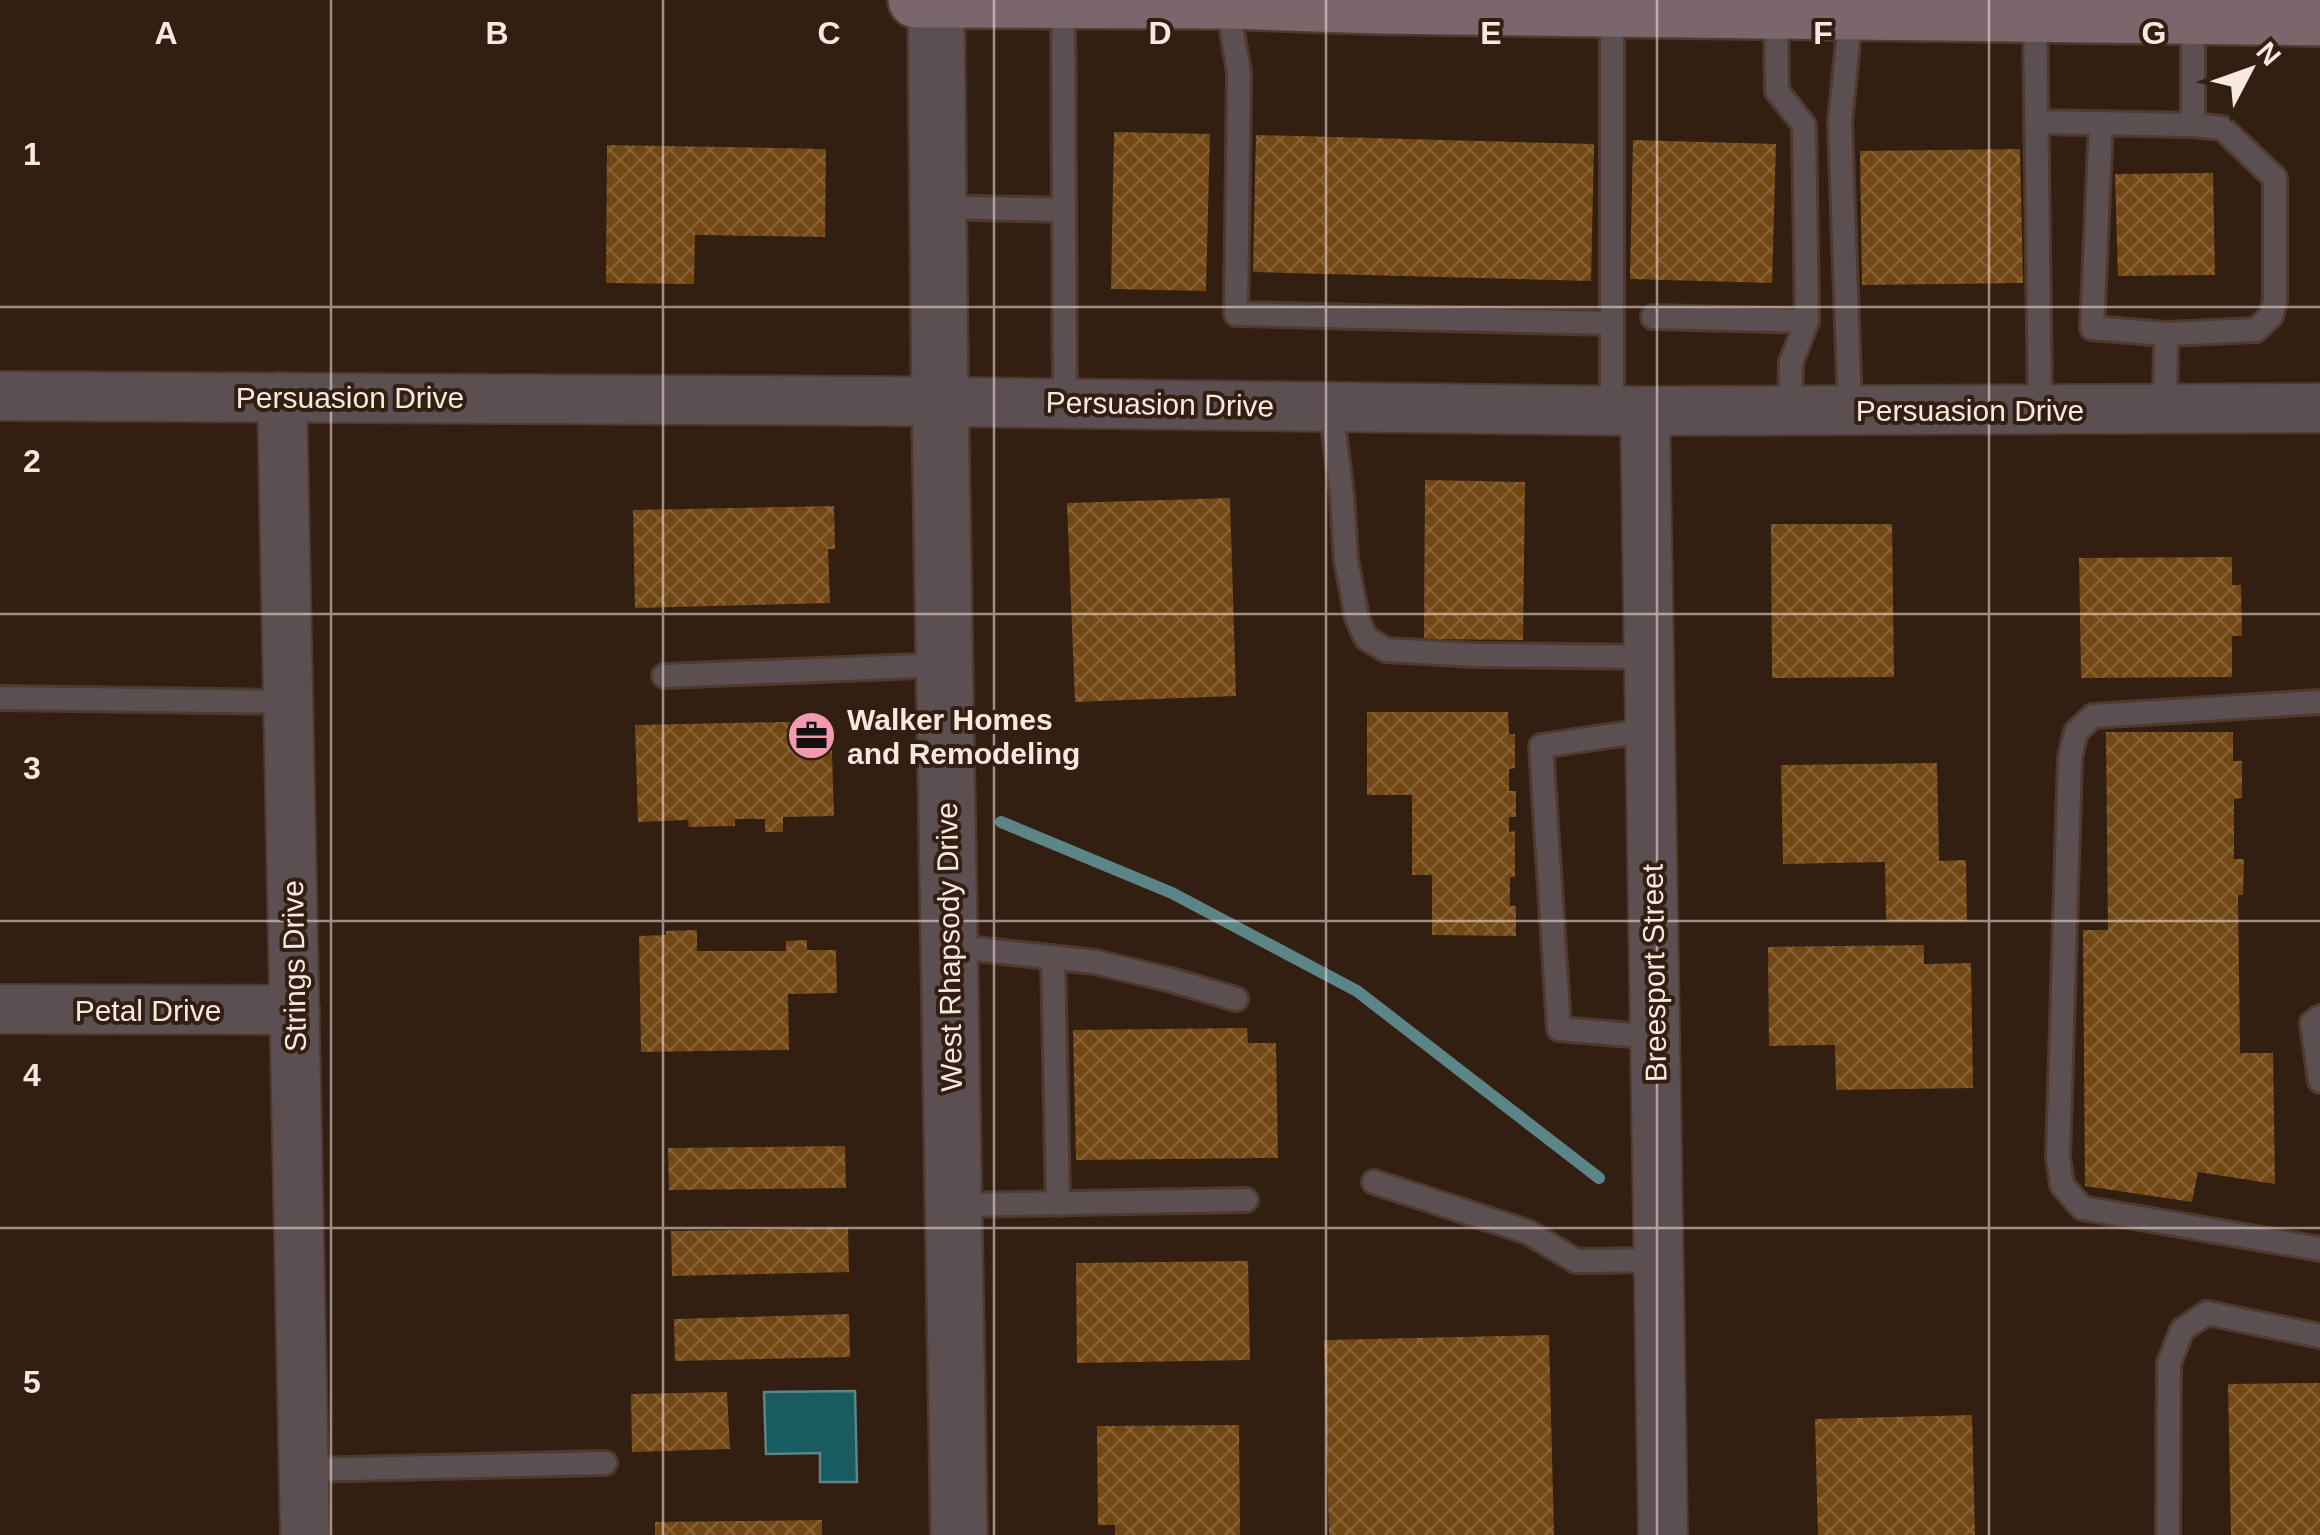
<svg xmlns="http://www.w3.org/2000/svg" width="2320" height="1535" font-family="Arial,sans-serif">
	<defs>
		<pattern id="building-cross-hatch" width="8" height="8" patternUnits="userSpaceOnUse" patternTransform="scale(2.5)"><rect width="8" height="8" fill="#714714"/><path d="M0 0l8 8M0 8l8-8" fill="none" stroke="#866236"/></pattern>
	</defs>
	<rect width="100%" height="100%" fill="#331e12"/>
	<!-- water -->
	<polygon fill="#185b60" stroke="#5b8586" stroke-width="2.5" points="855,1391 857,1482 820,1482 820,1453 766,1454 764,1392"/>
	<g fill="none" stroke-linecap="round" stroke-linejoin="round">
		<!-- stream -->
		<polyline stroke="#5b8586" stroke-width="12" points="1001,822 1172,893 1357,991 1599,1178"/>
	</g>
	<!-- building -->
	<g fill="url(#building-cross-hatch)">
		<polygon points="1114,132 1210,134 1206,291 1111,289"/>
		<polygon points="1256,135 1594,144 1591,281 1253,272"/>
		<polygon points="1633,140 1776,144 1772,283 1630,279"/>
		<polygon points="607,145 826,149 825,237 695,235 694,284 606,283"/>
		<polygon points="2020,149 2023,283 1862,285 1860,151"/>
		<polygon points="2213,173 2215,275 2118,276 2115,174"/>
		<polygon points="1425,480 1525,482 1523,640 1424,639"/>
		<polygon points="1230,498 1236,696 1075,702 1067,503"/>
		<polygon points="834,506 835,549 828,549 830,603 635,608 633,510"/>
		<polygon points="1771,524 1892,524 1894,677 1772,678"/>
		<polygon points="2232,557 2232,585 2241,585 2242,636 2232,636 2232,677 2081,678 2079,558"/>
		<polygon points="1367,712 1508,712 1509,734 1515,734 1515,768 1509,769 1509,791 1516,791 1516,817 1509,817 1509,832 1515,831 1515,877 1510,877 1510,906 1516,906 1516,936 1432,935 1432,875 1412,875 1412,795 1367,795"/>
		<polygon points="831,721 834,816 783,817 783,832 765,832 765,819 735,819 735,826 689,827 688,820 638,822 635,725"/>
		<polygon points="2106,732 2233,732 2233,761 2242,761 2242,798 2234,799 2234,859 2244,859 2243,895 2238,895 2240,1053 2273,1053 2275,1184 2198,1172 2192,1202 2085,1186 2083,930 2108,930"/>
		<polygon points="1937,763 1939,861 1966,860 1967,921 1886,921 1885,862 1783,864 1781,765"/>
		<polygon points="697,930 697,951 786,951 786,941 807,940 807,950 836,950 837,993 788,994 789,1050 641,1052 639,936 666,935 666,931"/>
		<polygon points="1924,945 1924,964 1971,963 1973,1088 1836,1090 1835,1045 1769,1046 1768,947"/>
		<polygon points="1247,1028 1248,1043 1276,1043 1278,1158 1076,1160 1073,1030"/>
		<polygon points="845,1146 846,1188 669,1190 668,1148"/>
		<polygon points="848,1228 849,1272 672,1276 671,1231"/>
		<polygon points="1248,1261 1250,1360 1077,1363 1076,1263"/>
		<polygon points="849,1314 850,1357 675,1361 674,1319"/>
		<polygon points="1549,1335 1554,1535 1329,1535 1324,1340"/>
		<polygon points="2320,1383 2320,1535 2231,1535 2228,1384"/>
		<polygon points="727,1392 730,1449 632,1452 631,1394"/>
		<polygon points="1972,1415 1975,1535 1818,1535 1815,1419"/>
		<polygon points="1239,1425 1240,1535 1115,1535 1115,1525 1098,1525 1097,1426"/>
		<polygon points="822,1520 822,1535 655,1535 655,1522"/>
	</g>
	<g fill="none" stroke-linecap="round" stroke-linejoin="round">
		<defs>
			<g id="service">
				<polyline points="1227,1 1239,73 1236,314 1612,323"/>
				<polyline points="1063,2 1065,403"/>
				<polyline points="1776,11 1777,91 1804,125 1807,321 1791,362 1790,410"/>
				<polyline points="2035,14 2040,409"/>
				<polyline points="2036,122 2193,125 2193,16"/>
				<polyline points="2101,124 2092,328 2166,334 2256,330 2271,316 2275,301 2275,178 2222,128 2193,125"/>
				<polyline points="938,207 1063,210"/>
				<polyline points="1653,317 1807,321"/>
				<polyline points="1331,406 1342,496 1346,560 1357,618 1366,638 1386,650 1476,655 1649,657"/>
				<polyline points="2165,409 2166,334"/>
				<polyline points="1612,410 1612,8"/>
				<polyline points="1850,410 1840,122 1851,12"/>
				<polyline points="664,676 944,665"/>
				<polyline points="0,698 288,702"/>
				<polyline points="2320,702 2093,716 2076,732 2070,757 2058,1157 2062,1185 2082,1208 2320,1249"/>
				<polyline points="1650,730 1541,746 1559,1029 1655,1037"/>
				<polyline points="949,946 1095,962 1171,980 1236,999"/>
				<polyline points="1053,957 1058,1204"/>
				<polyline points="2320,1017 2312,1023 2320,1081"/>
				<polyline points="1374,1182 1528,1232 1576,1261 1659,1260"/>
				<polyline points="953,1205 1246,1200"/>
				<polyline points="304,1470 605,1463"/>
				<polyline points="2168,1535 2169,1363 2182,1330 2207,1313 2320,1336"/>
			</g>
			<g id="minor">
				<polyline points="0,396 876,401 1645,411 2320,408"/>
				<polyline points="282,397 305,1535"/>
				<polyline points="1645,411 1663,1535"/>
				<polyline points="0,1009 295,1010"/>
			</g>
			<polyline id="tertiary" points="936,0 940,401 959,1535"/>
			<polyline id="secondary" points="916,0 1227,1 1376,6 2320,18"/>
		</defs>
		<!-- service casing -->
		<use href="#service" stroke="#4e3a2f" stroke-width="28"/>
		<!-- minor casing -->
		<use href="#minor" stroke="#4e3a2f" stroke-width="52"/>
		<!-- tertiary casing -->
		<use href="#tertiary" stroke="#4e3a2f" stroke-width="60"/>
		<!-- secondary casing -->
		<use href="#secondary" stroke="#4e3a2f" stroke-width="60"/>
		<!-- service -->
		<use href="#service" stroke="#5b4f52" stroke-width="22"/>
		<!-- minor -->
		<use href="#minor" stroke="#5b4f52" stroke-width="48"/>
		<!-- tertiary -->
		<use href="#tertiary" stroke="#5b4f52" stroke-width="55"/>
		<!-- secondary -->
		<use href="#secondary" stroke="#7a666b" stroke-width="55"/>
	</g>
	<!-- grid -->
	<path fill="none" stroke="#f7e8e0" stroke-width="2.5" stroke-opacity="0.55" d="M331,0V1535M663,0V1535M994,0V1535M1326,0V1535M1657,0V1535M1989,0V1535M0,307H2320M0,614H2320M0,921H2320M0,1228H2320"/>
	<!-- icons -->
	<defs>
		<symbol id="office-disc" viewBox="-11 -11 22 22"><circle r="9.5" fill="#f19ab0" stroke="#331e12"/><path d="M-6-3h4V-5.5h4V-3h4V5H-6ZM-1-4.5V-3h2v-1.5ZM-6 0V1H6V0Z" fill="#111"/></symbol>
	</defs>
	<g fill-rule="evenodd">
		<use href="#office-disc" x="784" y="708" width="55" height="55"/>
	</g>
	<g text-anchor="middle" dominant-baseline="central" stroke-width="8" stroke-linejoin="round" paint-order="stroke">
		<!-- street labels -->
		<g font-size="30" fill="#f7e8e0" stroke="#331e12">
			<text x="350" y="397">Persuasion Drive</text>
			<text transform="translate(1160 404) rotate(1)">Persuasion Drive</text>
			<text x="1970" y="410">Persuasion Drive</text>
			<text transform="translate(949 947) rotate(-91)">West Rhapsody Drive</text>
			<text transform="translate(294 966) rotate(-91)">Strings Drive</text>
			<text transform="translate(1654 973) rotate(-91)">Breesport Street</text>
			<text x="148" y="1010">Petal Drive</text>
		</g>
		<!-- poi labels -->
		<g font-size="30" font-weight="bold" fill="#f7e8e0" stroke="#331e12" text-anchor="start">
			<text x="847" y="719">Walker Homes<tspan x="847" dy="34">and Remodeling</tspan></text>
		</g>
	</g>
	<g font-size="32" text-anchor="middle" font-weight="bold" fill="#f7e8e0" stroke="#331e12" stroke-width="8" stroke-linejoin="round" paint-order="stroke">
		<text x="166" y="44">A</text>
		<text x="497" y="44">B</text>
		<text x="829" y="44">C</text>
		<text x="1160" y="44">D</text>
		<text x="1491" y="44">E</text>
		<text x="1823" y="44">F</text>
		<text x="2154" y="44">G</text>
		<text x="32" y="165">1</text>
		<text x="32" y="472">2</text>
		<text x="32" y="779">3</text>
		<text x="32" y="1086">4</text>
		<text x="32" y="1393">5</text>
	</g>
	<!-- north arrow -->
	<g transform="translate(2250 70) rotate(49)" stroke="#331e12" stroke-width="8" paint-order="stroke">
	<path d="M0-8L18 38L0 25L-18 38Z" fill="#f7e8e0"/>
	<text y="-15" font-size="28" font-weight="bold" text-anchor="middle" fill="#f7e8e0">N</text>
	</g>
</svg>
